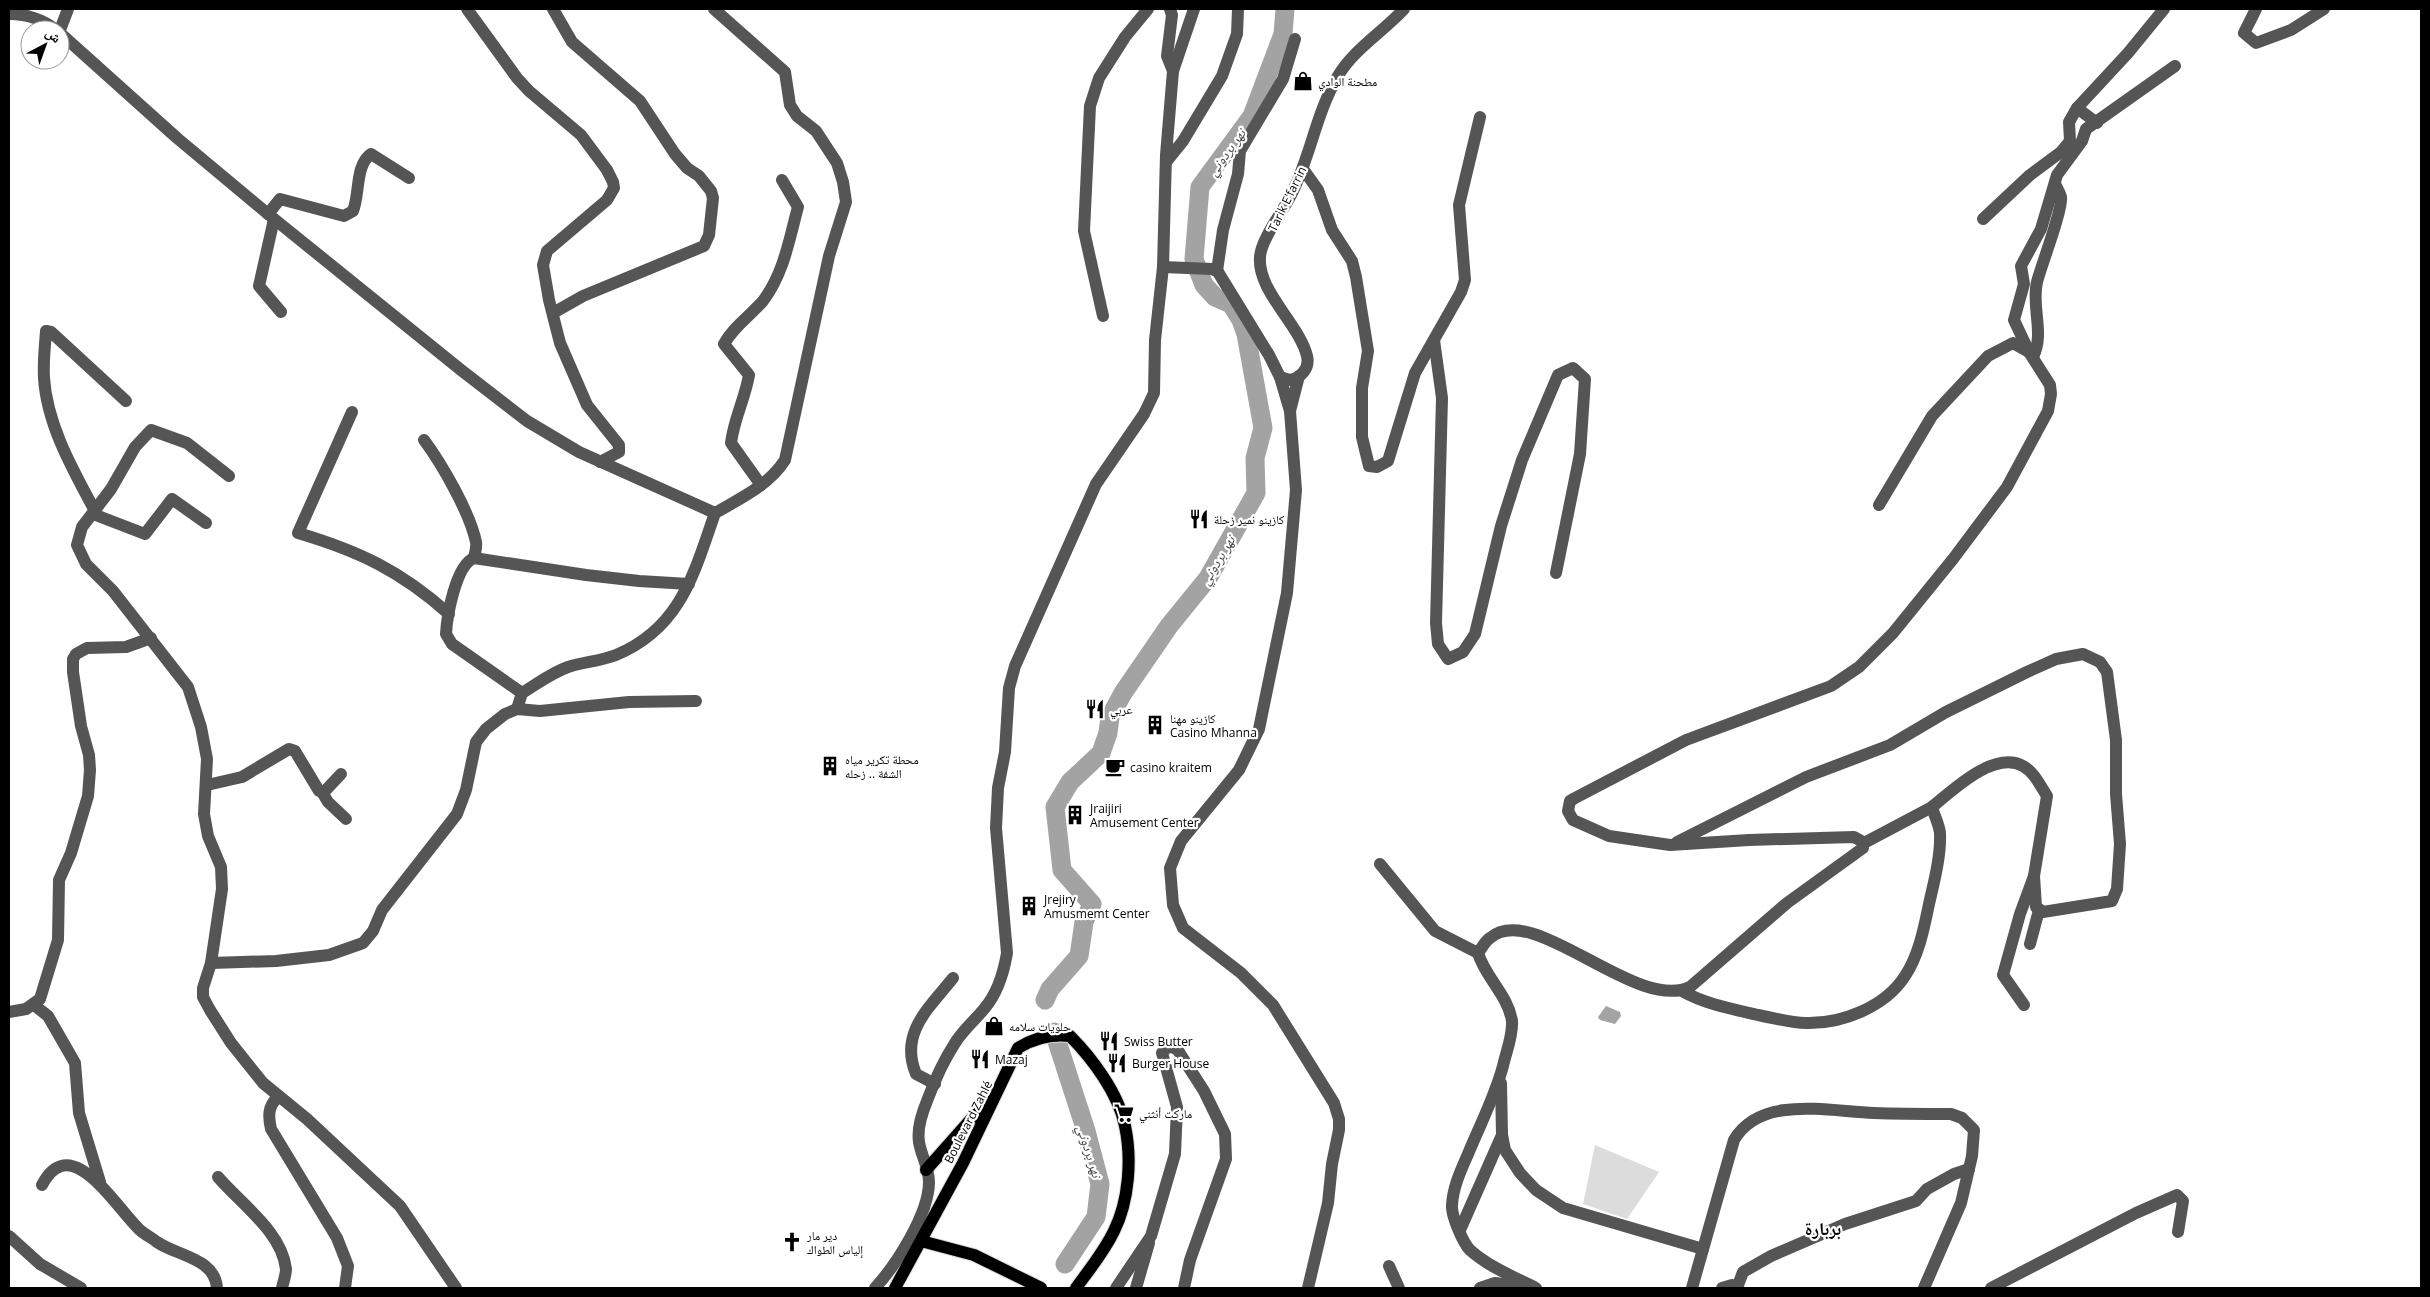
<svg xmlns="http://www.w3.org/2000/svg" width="2430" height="1297" font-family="'Open Sans','Noto Naskh Arabic',sans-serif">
	<rect width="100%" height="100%" fill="#fff"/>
	<!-- green -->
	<polygon fill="#dcdcdc" points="1595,1145 1659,1172 1627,1219 1583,1204"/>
	<!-- water -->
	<polygon fill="#a3a3a3" points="1606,1006 1620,1012 1621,1016 1615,1024 1600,1020 1598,1017"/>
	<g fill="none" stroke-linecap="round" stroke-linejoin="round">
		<!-- river -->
		<g stroke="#a3a3a3" stroke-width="19">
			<polyline points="1045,1000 1050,989 1079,956 1084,922 1092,904 1062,870 1055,807 1070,782 1101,753 1108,733 1110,717 1123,693 1169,626 1208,578 1256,493 1255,458 1263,428 1246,334 1241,320 1231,304 1215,297 1204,285 1194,259 1200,187 1252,116 1283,34 1285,9"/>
			<polyline points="1054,1032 1086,1131 1100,1184 1096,1217 1065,1264"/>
		</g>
		<defs>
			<g id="major">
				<polyline points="926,1170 973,1117 993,1100"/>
				<polyline points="921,1241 974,1255 1041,1288"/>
				<path d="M895,1288L963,1163L1018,1048C1034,1038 1051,1034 1070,1036C1092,1058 1119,1094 1125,1126C1132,1159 1129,1201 1114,1231C1104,1252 1089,1270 1076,1288"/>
			</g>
		</defs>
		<!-- major casing -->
		<use href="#major" stroke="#dbdbdb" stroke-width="14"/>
		<!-- minor -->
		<g stroke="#555" stroke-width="12">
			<polyline points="467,9 517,78 529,91 581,135 607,170 613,182 614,188 607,200 547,251 543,265 549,300 560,343 587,405 619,445 619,452 600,462"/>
			<polyline points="1170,9 1172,15 1167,56 1173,71"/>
			<polyline points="2256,9 2244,33 2256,43 2291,30 2324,9"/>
			<path d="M9,14C25,14 43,19 56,30"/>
			<polyline points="60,30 68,9"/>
			<polyline points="60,33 177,138 268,214 461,370 527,421 579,452 715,513"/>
			<polyline points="2097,123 2077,108 2128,53 2164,9"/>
			<polyline points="1166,162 1183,141 1222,76 1237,34 1238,9"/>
			<polyline points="1303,169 1318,190 1332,230 1352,261 1356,277 1368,351 1362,388 1362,437 1369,466 1377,467 1388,461 1415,373 1461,292 1465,280 1459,205 1480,117"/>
			<path d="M268,214L280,199L344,216L353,211C360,194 355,165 371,154L409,178"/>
			<polyline points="274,219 259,286 281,312"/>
			<polyline points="1983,219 2030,175 2061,152 2070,141 2069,122 2077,108"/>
			<polyline points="1163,267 1212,269 1218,272 1269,355 1280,377 1290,411 1299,376"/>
			<polyline points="1217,271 1223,230 1238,174 1240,151 1283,79 1295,39"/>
			<polyline points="553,313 583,296 704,246 709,235 713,198 711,191 699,176 687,168 675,154 640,101 572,42 553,9"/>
			<polyline points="1103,316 1084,231 1090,106 1099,78 1125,37 1148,9"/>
			<polyline points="1434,340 1442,398 1436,623 1438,644 1448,659 1463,652 1475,634 1501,526 1522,460 1558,375 1573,368 1585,379 1580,454 1556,573"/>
			<path d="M2033,357C2045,333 2031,307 2037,282C2041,266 2063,209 2061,197C2060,192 2056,187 2055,183"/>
			<path d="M1280,377L1290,380C1301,378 1310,368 1307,356C1300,325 1257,291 1260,257C1261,239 1284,210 1292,193C1311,155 1316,113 1338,76C1353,50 1384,31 1404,9"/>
			<polyline points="1290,411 1296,490 1287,593 1259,729 1239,770 1181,841 1170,868 1173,905 1183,928 1241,973 1273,1005 1334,1103 1339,1119 1339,1130 1332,1164 1328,1203 1308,1288"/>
			<path d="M352,412L298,533C359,551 401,571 449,614"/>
			<path d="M424,440C442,464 470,513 476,542C477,547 475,553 474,558"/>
			<polyline points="229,476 187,443 151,430 135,447 111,489 82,527 77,545 86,564 113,591 188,687 201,727 207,759 204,814 208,836 221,867 222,889 211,963 203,988 203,997 210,1010 231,1043 263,1083 307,1119 400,1206 456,1288"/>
			<path d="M761,485L731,443C734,418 745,399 749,375L724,344C734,326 750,316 763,301C784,273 789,240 798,207L782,180"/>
			<polyline points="1879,505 1932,416 1988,356 2013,343 2029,352"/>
			<path d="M95,511C73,470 47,425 44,378C43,362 45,346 46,331L51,332L126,401"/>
			<polyline points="93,514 145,534 172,499 206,523"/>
			<path d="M522,693L452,644L446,634C447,615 456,565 474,558L586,575L639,581L689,584"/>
			<path d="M517,709L522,693C537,684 551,673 568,667C584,662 601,661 616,655C681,628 694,573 715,513C741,498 769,485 785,460L829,256L846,202L843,182L837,163L816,131L797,116L790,105L785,72L714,9"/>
			<polyline points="207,785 242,777 289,749 295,751 319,791 325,791 341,774"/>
			<polyline points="322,792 328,802 346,819"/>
			<path d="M1677,842L1806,777L1890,745L1946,712L2027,672L2056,659L2083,654L2100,662L2107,672L2116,740V794L2120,844L2117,889L2112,901L2043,912L2036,907L2034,876L2047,796C2040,785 2034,772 2023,766C1994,750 1953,790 1932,807C1934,815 1939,824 1940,833C1941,856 1934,882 1929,904C1924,928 1919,955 1905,976C1885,1007 1842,1024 1806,1023C1790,1023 1774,1018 1758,1015C1732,1009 1705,1004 1682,991"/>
			<polyline points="1864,843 1932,807"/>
			<polyline points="1380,864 1435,931 1478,953"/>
			<polyline points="2030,944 2039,910"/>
			<polyline points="211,963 276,961 329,955 363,943 373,931 382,910 457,814 466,790 476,742 486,729 505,714 517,709 540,711 629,702 696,701"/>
			<polyline points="34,1005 48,1016 75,1063 79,1113 100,1182"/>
			<polyline points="2024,1005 2003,975 2020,914 2034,876"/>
			<polyline points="9,1012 26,1009 40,999 58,940 59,880 71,853 88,796 90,770 89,755 81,726 73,672 73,659 76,654 87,648 126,647 151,638"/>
			<polyline points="1501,1083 1502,1135 1505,1150 1520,1173 1536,1190 1563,1208 1703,1249"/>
			<path d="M935,1084L916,1074C899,1033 929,1008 953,978"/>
			<path d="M278,1097C268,1106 268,1116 271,1129L337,1238L348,1266L345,1288"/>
			<path d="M218,1177C241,1204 282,1232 286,1269C286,1275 283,1283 282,1288"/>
			<path d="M42,1185C71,1128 118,1211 141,1231C146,1235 152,1238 157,1242C177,1256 215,1258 217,1288"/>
			<polyline points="1460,1230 1502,1135"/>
			<polyline points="9,1236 40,1264 81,1288"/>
			<polyline points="1389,1266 1399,1288"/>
			<path d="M875,1288C896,1265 929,1214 929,1182C929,1168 921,1155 919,1142C917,1129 922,1113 927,1101C934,1082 944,1060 955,1043C963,1030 975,1020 984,1009C997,994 1004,971 1007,953L996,828L998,788L1005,752L1009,688L1015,666L1096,484L1144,414L1154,393L1155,340L1163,267L1166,155L1173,71L1194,9"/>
			<polyline points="1116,1288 1151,1236 1175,1154 1177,1107 1162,1053 1168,1046 1177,1049 1204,1091 1225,1134 1226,1159 1190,1260 1184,1288"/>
			<polyline points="1136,1288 1149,1243"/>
			<polyline points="1480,1288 1495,1283 1526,1287"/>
			<path d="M1536,1288C1514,1277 1489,1267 1470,1250C1463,1243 1451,1215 1452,1205C1453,1187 1461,1170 1468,1154C1480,1125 1495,1096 1503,1066C1506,1052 1513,1036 1512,1021C1508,995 1485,977 1478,953C1482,948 1485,941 1490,938C1533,900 1636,1013 1690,987L1787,903L1863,848V842L1854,837L1749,840L1670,845L1609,836L1573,820L1568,811L1570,801L1575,798L1686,740L1831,686L1859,667L1893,633L1953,559L2007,487L2048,411L2051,394L2050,385L2029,352L2014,320L2024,284L2021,266L2041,229L2057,175L2082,141L2086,129L2175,66"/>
			<path d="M1692,1288L1734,1140C1761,1094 1831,1112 1874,1113C1899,1114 1925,1114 1951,1114L1962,1118L1974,1130L1972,1156L1961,1203L1924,1288"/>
			<polyline points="1722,1288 1732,1285 1737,1288"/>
			<polyline points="1737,1288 1743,1272 1771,1256 1845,1224 1916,1201 1927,1189 1954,1174 1969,1169"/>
			<polyline points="1991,1288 2136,1213 2177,1195 2183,1201 2178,1232"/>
		</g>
		<!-- major -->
		<use href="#major" stroke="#000" stroke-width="12"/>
	</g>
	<!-- icons -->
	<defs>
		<symbol id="shop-bare" viewBox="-9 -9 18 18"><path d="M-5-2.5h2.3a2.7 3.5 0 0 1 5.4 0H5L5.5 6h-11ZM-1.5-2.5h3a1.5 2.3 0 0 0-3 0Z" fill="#000" stroke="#fff" stroke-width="2.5" paint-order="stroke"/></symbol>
		<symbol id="restaurant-bare" viewBox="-9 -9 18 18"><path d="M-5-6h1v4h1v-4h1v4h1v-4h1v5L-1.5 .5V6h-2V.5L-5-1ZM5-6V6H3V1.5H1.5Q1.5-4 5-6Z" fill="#000" stroke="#fff" stroke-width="2.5" paint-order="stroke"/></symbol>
		<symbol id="building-bare" viewBox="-9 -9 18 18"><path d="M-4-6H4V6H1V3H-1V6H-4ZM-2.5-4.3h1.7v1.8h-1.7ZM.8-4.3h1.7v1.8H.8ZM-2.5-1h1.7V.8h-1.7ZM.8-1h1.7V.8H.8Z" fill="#000" stroke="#fff" stroke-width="2.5" paint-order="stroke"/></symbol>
		<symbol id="cafe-bare" viewBox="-9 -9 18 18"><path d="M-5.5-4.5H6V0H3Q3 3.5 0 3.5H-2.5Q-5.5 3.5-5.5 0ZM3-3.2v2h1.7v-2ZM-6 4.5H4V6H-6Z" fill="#000" stroke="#fff" stroke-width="2.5" paint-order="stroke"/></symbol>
		<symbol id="supermarket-bare" viewBox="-9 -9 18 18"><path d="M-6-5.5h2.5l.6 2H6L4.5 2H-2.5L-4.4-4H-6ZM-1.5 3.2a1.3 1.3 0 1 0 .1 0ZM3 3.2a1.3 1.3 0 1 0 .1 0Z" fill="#000" stroke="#fff" stroke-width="2.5" paint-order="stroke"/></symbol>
		<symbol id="church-bare" viewBox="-9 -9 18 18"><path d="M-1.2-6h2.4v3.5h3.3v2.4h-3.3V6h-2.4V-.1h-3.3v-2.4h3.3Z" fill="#000" stroke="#fff" stroke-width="2.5" paint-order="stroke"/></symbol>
	</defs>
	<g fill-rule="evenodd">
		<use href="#shop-bare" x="1289" y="67" width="28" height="28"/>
		<use href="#restaurant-bare" x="1185" y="505" width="28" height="28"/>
		<use href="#restaurant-bare" x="1081" y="695" width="28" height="28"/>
		<use href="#building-bare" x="1141" y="711" width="28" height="28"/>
		<use href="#building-bare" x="816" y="752" width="28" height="28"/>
		<use href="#cafe-bare" x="1101" y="753" width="28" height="28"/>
		<use href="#building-bare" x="1061" y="801" width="28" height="28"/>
		<use href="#building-bare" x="1015" y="892" width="28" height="28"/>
		<use href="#shop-bare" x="980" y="1012" width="28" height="28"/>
		<use href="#restaurant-bare" x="1095" y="1027" width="28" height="28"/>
		<use href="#restaurant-bare" x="966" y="1045" width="28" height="28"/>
		<use href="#restaurant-bare" x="1103" y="1049" width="28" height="28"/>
		<use href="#supermarket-bare" x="1110" y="1099" width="28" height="28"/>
		<use href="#church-bare" x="778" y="1228" width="28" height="28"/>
	</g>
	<g text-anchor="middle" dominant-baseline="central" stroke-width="4.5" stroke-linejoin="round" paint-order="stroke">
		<!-- poi labels -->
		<g font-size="12" fill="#000" stroke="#fff" text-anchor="start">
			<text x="1318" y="81">مطحنة الوادي</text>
			<text x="1214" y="519">كازينو نمير زحلة</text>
			<text x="1110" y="709">عربي</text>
			<text x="1170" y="718">كازينو مهنا<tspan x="1170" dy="14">Casino Mhanna</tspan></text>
			<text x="845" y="759">محطة تكرير مياه<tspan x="845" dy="14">الشفة .. زحله</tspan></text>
			<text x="1130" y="767">casino kraitem</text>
			<text x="1090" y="808">Jraijiri<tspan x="1090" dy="14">Amusement Center</tspan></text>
			<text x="1044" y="899">Jrejiry<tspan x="1044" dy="14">Amusmemt Center</tspan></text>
			<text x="1009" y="1026">حلويات سلامه</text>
			<text x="1124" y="1041">Swiss Butter</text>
			<text x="995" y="1059">Mazaj</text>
			<text x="1132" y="1063">Burger House</text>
			<text x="1139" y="1113">ماركت أنثني</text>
			<text x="807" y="1235">دير مار<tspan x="807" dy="14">إلياس الطواك</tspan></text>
		</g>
		<!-- street labels -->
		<g font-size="12" fill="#000" stroke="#fff">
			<text transform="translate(1287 199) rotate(-64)">Tarik E'farrin</text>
			<text transform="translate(968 1122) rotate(-63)">Boulevard Zahlé</text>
		</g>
		<!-- water labels -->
		<g font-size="14" font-style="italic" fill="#444" stroke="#fff">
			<text transform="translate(1226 152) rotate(-54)">نهر بردوني</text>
			<text transform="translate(1217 560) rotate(-59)">نهر بردوني</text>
			<text transform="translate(1090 1151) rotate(73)">نهر بردوني</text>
		</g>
		<!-- district labels -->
		<g font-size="18" font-weight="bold" fill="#000" stroke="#fff">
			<text x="1823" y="1228">بربارة</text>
		</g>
	</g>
	<!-- border -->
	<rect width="2430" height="1297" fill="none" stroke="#000000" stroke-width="20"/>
	<!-- north arrow -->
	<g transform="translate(45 45) rotate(41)"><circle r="24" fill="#ffffff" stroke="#999999"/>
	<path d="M0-4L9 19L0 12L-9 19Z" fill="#000000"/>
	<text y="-8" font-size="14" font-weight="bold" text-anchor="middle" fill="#000000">ش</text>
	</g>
</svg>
